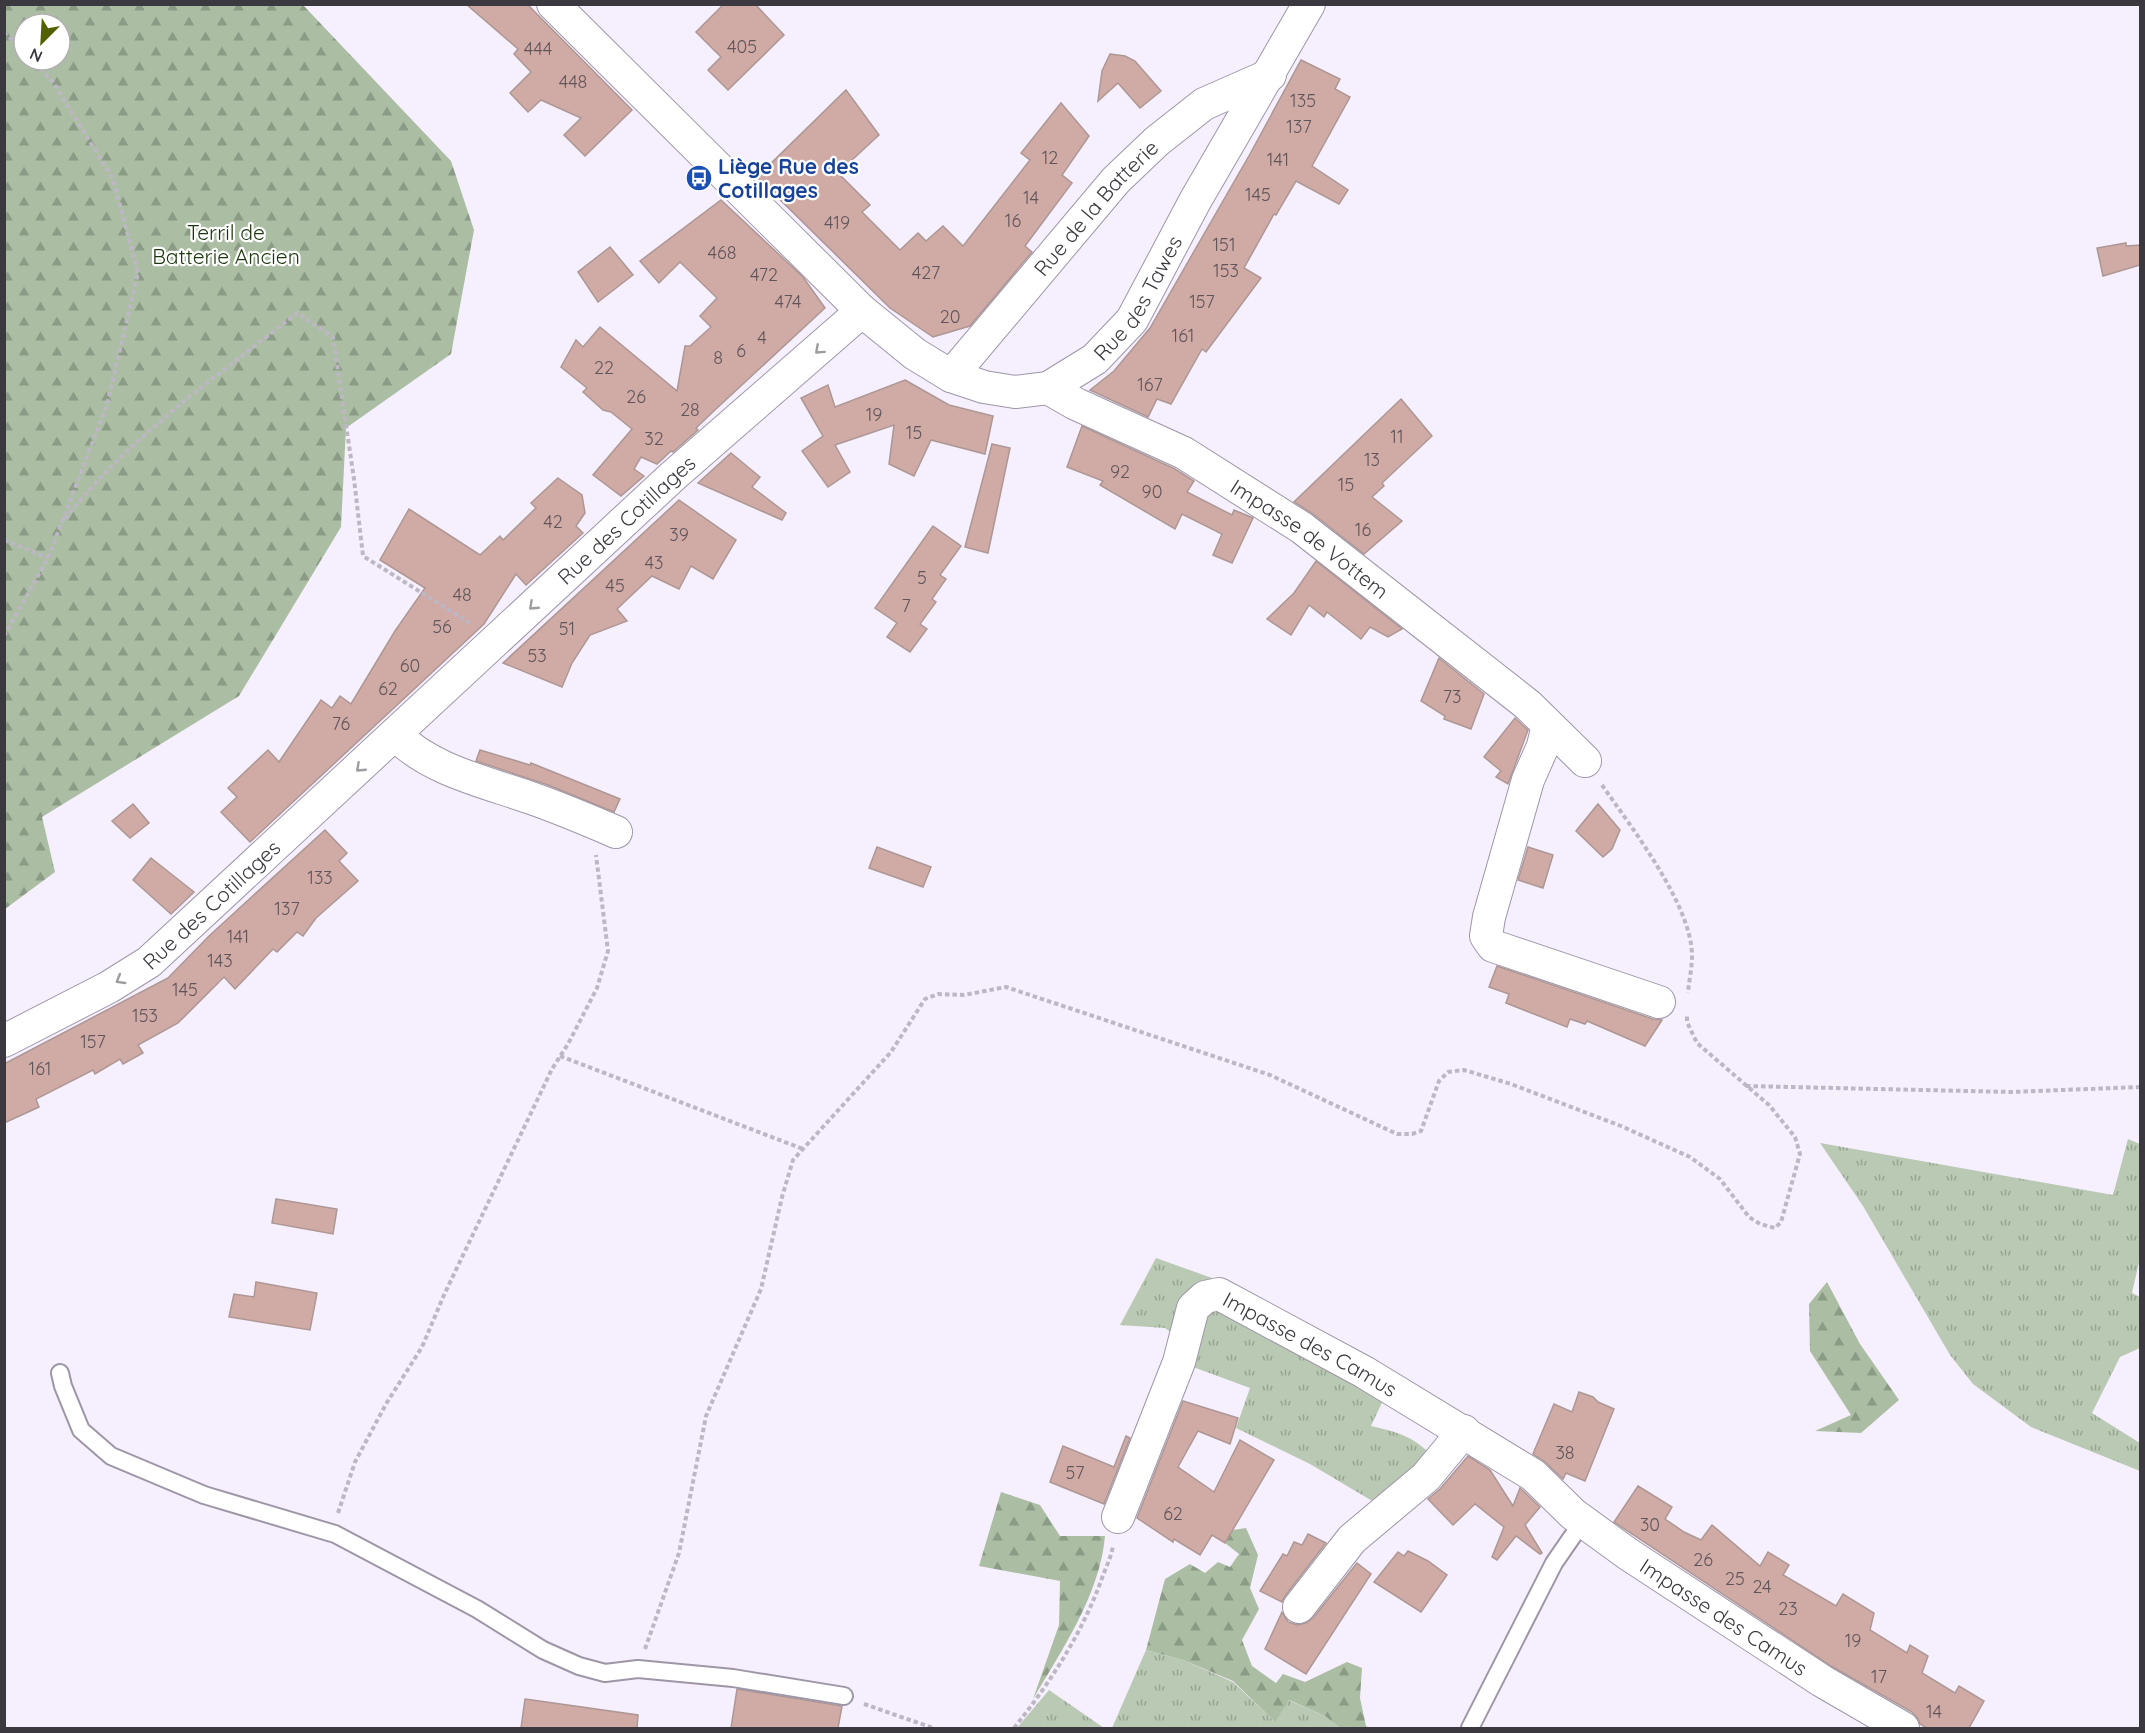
<svg xmlns="http://www.w3.org/2000/svg" width="2145" height="1733" font-family="Quicksand,sans-serif">
	<defs>
		<pattern id="grass-tufts" width="24" height="20" patternUnits="userSpaceOnUse" patternTransform="scale(1.5)"><rect width="24" height="20" fill="#b9c9b3"/><path d="M3 7l-1-3M5 7V3M7 7l1-3M15 17l-1-3M17 17v-4M19 17l1-3" fill="none" stroke="#98a493"/></pattern>
		<pattern id="forest-firs" width="22" height="20" patternUnits="userSpaceOnUse" patternTransform="scale(1.5)"><rect width="22" height="20" fill="#abbea3"/><path d="M5 1l3.5 6h-7zM16 11l3.5 6h-7z" fill="#8c9b86"/></pattern>
	</defs>
	<rect width="100%" height="100%" fill="#f6effe"/>
	<!-- grass -->
	<g fill="url(#grass-tufts)">
		<polygon points="2128,1139 2140,1144 2140,1258 2132,1293 2140,1297 2140,1348 2120,1357 2092,1413 2140,1443 2140,1471 2031,1427 1973,1384 1950,1355 1863,1206 1820,1143 2113,1195"/>
		<polygon points="1156,1258 1212,1278 1234,1289 1173,1334 1165,1328 1120,1325"/>
		<path d="M1215,1307L1387,1392L1371,1426C1401,1433 1412,1436 1435,1458L1384,1508L1310,1464L1236,1428L1250,1388L1185,1364L1197,1324Z"/>
		<polygon points="1146,1650 1183,1660 1233,1682 1274,1721 1288,1700 1325,1716 1340,1728 1112,1728"/>
		<polygon points="1049,1690 1104,1728 1017,1728"/>
	</g>
	<!-- forest -->
	<g fill="url(#forest-firs)" fill-rule="evenodd">
		<path d="M5,4L303,5L451,161L474,230L451,354L346,428L341,527L239,696L42,817L55,872L5,909ZM24,24H60V60H24Z"/>
		<polygon points="1827,1282 1860,1344 1899,1400 1861,1433 1815,1431 1851,1415 1810,1351 1809,1304"/>
		<path d="M1001,1492L1040,1505L1060,1536H1105C1100,1594 1062,1650 1033,1699L1059,1625L1060,1581L979,1566Z"/>
		<polygon points="1246,1528 1258,1555 1250,1588 1259,1609 1242,1640 1252,1666 1276,1683 1283,1674 1305,1682 1347,1662 1362,1668 1360,1698 1366,1726 1370,1728 1340,1728 1325,1716 1289,1700 1275,1722 1233,1681 1183,1660 1146,1650 1165,1579 1190,1564 1205,1573 1218,1562 1230,1567 1239,1554 1225,1543 1233,1530"/>
	</g>
	<!-- building -->
	<g fill="#d0aba6" stroke="#ad9794" stroke-width="1.5">
		<polygon points="466,4 527,4 632,110 585,156 564,135 581,118 541,100 528,112 510,93 531,72 514,54 518,49"/>
		<polygon points="724,4 755,4 784,35 728,90 708,70 721,57 696,32"/>
		<polygon points="1110,54 1125,56 1135,61 1161,91 1140,108 1118,83 1098,101 1102,71"/>
		<polygon points="1301,60 1340,79 1335,89 1350,97 1312,166 1348,190 1339,204 1296,181 1276,215 1274,214 1244,268 1261,278 1206,352 1202,349 1171,404 1157,399 1148,417 1090,390 1114,371 1150,328 1250,154"/>
		<polygon points="846,90 879,135 838,173 870,205 862,212 900,250 918,233 926,241 943,226 963,246 1030,160 1021,153 1061,103 1089,136 1062,175 1072,183 1025,246 1032,252 970,326 933,337 890,308 757,177"/>
		<polygon points="721,200 803,277 825,308 716,409 696,428 698,430 673,452 671,451 657,464 641,457 634,469 644,476 621,496 593,475 632,429 611,412 603,410 583,392 587,388 561,367 576,340 583,347 600,327 677,391 685,346 690,346 711,327 700,316 717,298 680,262 659,283 640,261"/>
		<polygon points="2126,243 2126,246 2140,245 2140,265 2103,276 2097,248"/>
		<polygon points="610,247 633,275 598,302 578,272"/>
		<polygon points="905,380 949,405 993,416 985,454 931,440 914,476 889,464 894,425 835,445 850,472 828,487 802,451 823,436 801,398 828,385 835,407"/>
		<polygon points="1401,399 1432,436 1382,483 1384,486 1372,497 1402,521 1364,554 1313,514 1294,502"/>
		<polygon points="1082,426 1175,469 1194,481 1187,492 1232,515 1234,510 1253,518 1232,563 1213,555 1222,534 1182,514 1175,529 1100,485 1103,481 1067,467"/>
		<polygon points="992,444 1010,448 988,553 965,547"/>
		<polygon points="731,453 760,477 752,487 786,513 782,520 698,483"/>
		<polygon points="558,478 582,495 585,513 576,526 583,533 526,585 516,574 484,624 250,842 221,812 237,797 228,788 268,750 279,762 321,700 332,708 340,696 351,704 395,631 425,588 380,560 409,509 480,555 500,536 503,540 536,508 531,503"/>
		<polygon points="679,500 736,540 713,579 691,566 679,589 652,576 617,609 627,621 590,635 572,663 562,687 503,663"/>
		<polygon points="933,526 961,546 940,575 946,579 932,599 936,602 920,624 927,629 910,652 887,637 897,623 875,608"/>
		<polygon points="1316,561 1402,629 1388,637 1370,627 1361,639 1327,612 1324,617 1309,605 1291,635 1267,619 1294,593"/>
		<polygon points="1439,658 1484,694 1471,729 1444,719 1445,716 1421,701"/>
		<polygon points="1515,718 1528,730 1508,784 1496,777 1501,771 1484,757"/>
		<polygon points="480,750 530,765 531,763 620,799 614,812 548,785 476,761"/>
		<polygon points="133,804 149,823 130,838 112,821"/>
		<polygon points="1598,804 1620,830 1612,849 1603,857 1576,831"/>
		<polygon points="325,830 347,853 339,861 358,881 316,918 303,936 297,932 277,952 273,949 235,989 224,977 178,1023 138,1045 143,1053 123,1064 120,1059 95,1074 93,1070 36,1099 39,1107 4,1123 4,1064 168,978 209,936"/>
		<polygon points="877,847 931,867 923,887 869,868"/>
		<polygon points="1528,847 1553,855 1543,888 1518,880"/>
		<polygon points="151,858 194,892 171,914 133,880"/>
		<polygon points="1497,966 1653,1019 1662,1020 1645,1046 1587,1021 1585,1024 1570,1019 1567,1027 1506,1003 1509,994 1489,987"/>
		<polygon points="276,1199 337,1209 333,1234 272,1223"/>
		<polygon points="256,1282 317,1293 310,1330 229,1317 234,1294 254,1297"/>
		<polygon points="1579,1392 1593,1397 1598,1402 1614,1409 1585,1481 1566,1473 1563,1479 1545,1462 1533,1454 1554,1404 1572,1412"/>
		<polygon points="1183,1401 1238,1418 1230,1444 1198,1431 1178,1467 1214,1492 1240,1440 1274,1460 1225,1543 1212,1535 1200,1555 1174,1539 1173,1542 1137,1518"/>
		<polygon points="1126,1436 1130,1438 1104,1504 1050,1482 1063,1446 1114,1467"/>
		<polygon points="1468,1456 1490,1470 1513,1506 1520,1488 1540,1507 1525,1525 1542,1553 1540,1554 1516,1536 1497,1560 1492,1557 1504,1527 1475,1504 1453,1525 1428,1499 1440,1489"/>
		<polygon points="1638,1486 1672,1507 1665,1519 1684,1532 1701,1540 1712,1525 1760,1566 1768,1552 1789,1565 1783,1575 1836,1606 1843,1594 1874,1613 1870,1630 1907,1653 1910,1645 1928,1656 1922,1673 1955,1693 1959,1686 1984,1701 1969,1728 1927,1728 1920,1724 1918,1719 1912,1712 1831,1666 1614,1522"/>
		<polygon points="1308,1534 1326,1543 1285,1596 1282,1602 1260,1591 1283,1554 1287,1556 1294,1542 1302,1545"/>
		<polygon points="1408,1551 1428,1561 1447,1575 1421,1612 1374,1582 1398,1552 1404,1556"/>
		<polygon points="1357,1563 1371,1574 1306,1674 1265,1649 1282,1612 1288,1622 1297,1625 1306,1623 1313,1618"/>
		<polygon points="737,1689 842,1706 838,1728 731,1728"/>
		<polygon points="525,1699 638,1715 637,1728 521,1728"/>
	</g>
	<g fill="none" stroke-linecap="round" stroke-linejoin="round">
		<defs>
			<g id="service">
				<polyline points="60,1373 63,1386 81,1430 111,1456 204,1495 335,1534 477,1609 543,1650 579,1666 605,1673 638,1669 733,1678 844,1696"/>
				<polyline points="1470,1728 1554,1563 1583,1521"/>
			</g>
			<g id="minor">
				<path id="s1" d="M553,4L862,311L915,354L951,376L984,387L1015,392L1048,388L1095,359L1132,320L1195,201L1309,4"/>
				<path id="s2" d="M951,376L1116,180L1157,141L1204,104L1270,75"/>
				<path id="s3" d="M1048,388L1076,404L1184,453L1302,528L1528,705L1585,761"/>
				<polyline points="1548,725 1543,746 1528,780 1489,917 1486,936 1493,946 1659,1002"/>
				<path d="M395,734C429,770 486,782 531,798C560,808 588,820 616,832"/>
				<path id="s4" d="M4,1041L109,987L149,962L674,475L862,311"/>
				<path id="s5" d="M1118,1517L1179,1362L1193,1308L1205,1297L1219,1294L1364,1372L1533,1475L1573,1514L1628,1554L1822,1681L1903,1728"/>
				<polyline points="1299,1607 1352,1539 1426,1477 1464,1431"/>
			</g>
		</defs>
		<!-- service casing -->
		<use href="#service" stroke="#9e96a7" stroke-width="20"/>
		<!-- minor casing -->
		<use href="#minor" stroke="#9e96a7" stroke-width="34"/>
		<!-- path -->
		<g stroke="#bdb7c4" stroke-width="4" stroke-dasharray="4.5 3" stroke-linecap="butt">
			<polyline points="4,32 24,52"/>
			<path d="M65,519C129,437 216,377 297,313L333,337L354,479L363,556L470,623"/>
			<polyline points="4,540 48,558"/>
			<polyline points="4,636 48,558 107,405 138,273 113,179 53,82 32,60"/>
			<path d="M1602,785C1631,827 1692,905 1692,956C1692,968 1689,981 1688,993"/>
			<polyline points="560,1056 803,1149"/>
			<polyline points="1746,1086 2011,1092 2140,1087"/>
			<polyline points="338,1513 355,1462 386,1404 422,1347 444,1295 552,1069 568,1044 597,988 608,951 596,855"/>
			<polyline points="645,1649 679,1553 706,1416 761,1289 782,1197 793,1160 891,1052 925,999 938,994 964,995 1006,987 1270,1075 1397,1134 1412,1134 1421,1131 1439,1081 1448,1072 1464,1070 1511,1084 1621,1126 1690,1157 1720,1179 1749,1217 1760,1224 1775,1228 1781,1222 1800,1154 1795,1137 1769,1105 1697,1043 1687,1022 1687,1015"/>
			<polyline points="864,1704 933,1728"/>
			<path d="M1014,1728C1050,1683 1081,1635 1101,1581C1105,1569 1111,1558 1113,1546"/>
		</g>
		<!-- service -->
		<use href="#service" stroke="#fff" stroke-width="16"/>
		<!-- minor -->
		<use href="#minor" stroke="#fff" stroke-width="32"/>
	</g>
	<!-- one-way arrows -->
	<defs><path id="oneway-chevron" d="M-2-3.5L2.5 0L-2 3.5" fill="none" stroke-width="1.6" stroke-linecap="round" stroke-linejoin="round" transform="scale(1.5)"/></defs>
	<g stroke="#9e9ca0">
		<use href="#oneway-chevron" transform="translate(819 350) rotate(138)"/>
		<use href="#oneway-chevron" transform="translate(533 606) rotate(137)"/>
		<use href="#oneway-chevron" transform="translate(360 768) rotate(137)"/>
		<use href="#oneway-chevron" transform="translate(120 980) rotate(149)"/>
	</g>
	<!-- icons -->
	<defs>
		<symbol id="bus-disc" viewBox="-11 -11 22 22"><circle r="9.5" fill="#1a4fb4" stroke="#fff"/><path d="M-5-6H5V4H4V6H2V4H-2V6H-4V4H-5ZM-3.5-4V0h7V-4ZM-3.5 1.2v1.5H-2V1.2ZM2 1.2v1.5H3.5V1.2Z" fill="#fff"/></symbol>
	</defs>
	<g fill-rule="evenodd">
		<use href="#bus-disc" x="684" y="163" width="30" height="30"/>
	</g>
	<g text-anchor="middle" dominant-baseline="central" stroke-width="4.5" stroke-linejoin="round" paint-order="stroke">
		<!-- number labels -->
		<g font-size="18" fill="#61555a">
			<text x="742" y="46">405</text>
			<text x="538" y="48">444</text>
			<text x="573" y="81">448</text>
			<text x="1303" y="100">135</text>
			<text x="1299" y="126">137</text>
			<text x="1050" y="157">12</text>
			<text x="1278" y="159">141</text>
			<text x="1258" y="194">145</text>
			<text x="1031" y="197">14</text>
			<text x="1013" y="220">16</text>
			<text x="837" y="222">419</text>
			<text x="1224" y="244">151</text>
			<text x="722" y="252">468</text>
			<text x="1226" y="270">153</text>
			<text x="926" y="272">427</text>
			<text x="764" y="274">472</text>
			<text x="788" y="301">474</text>
			<text x="1202" y="301">157</text>
			<text x="950" y="316">20</text>
			<text x="1183" y="335">161</text>
			<text x="762" y="337">4</text>
			<text x="741" y="350">6</text>
			<text x="718" y="357">8</text>
			<text x="604" y="367">22</text>
			<text x="1150" y="384">167</text>
			<text x="636" y="396">26</text>
			<text x="690" y="409">28</text>
			<text x="874" y="414">19</text>
			<text x="914" y="432">15</text>
			<text x="1397" y="436">11</text>
			<text x="654" y="438">32</text>
			<text x="1372" y="459">13</text>
			<text x="1120" y="471">92</text>
			<text x="1346" y="484">15</text>
			<text x="1152" y="491">90</text>
			<text x="553" y="521">42</text>
			<text x="1363" y="529">16</text>
			<text x="679" y="534">39</text>
			<text x="654" y="562">43</text>
			<text x="922" y="577">5</text>
			<text x="615" y="585">45</text>
			<text x="462" y="594">48</text>
			<text x="906" y="605">7</text>
			<text x="442" y="626">56</text>
			<text x="567" y="628">51</text>
			<text x="537" y="655">53</text>
			<text x="410" y="665">60</text>
			<text x="388" y="688">62</text>
			<text x="1452" y="696">73</text>
			<text x="341" y="723">76</text>
			<text x="320" y="877">133</text>
			<text x="287" y="908">137</text>
			<text x="238" y="936">141</text>
			<text x="220" y="960">143</text>
			<text x="185" y="989">145</text>
			<text x="145" y="1015">153</text>
			<text x="93" y="1041">157</text>
			<text x="40" y="1068">161</text>
			<text x="1565" y="1452">38</text>
			<text x="1075" y="1472">57</text>
			<text x="1173" y="1513">62</text>
			<text x="1650" y="1524">30</text>
			<text x="1703" y="1559">26</text>
			<text x="1735" y="1578">25</text>
			<text x="1762" y="1586">24</text>
			<text x="1788" y="1608">23</text>
			<text x="1853" y="1640">19</text>
			<text x="1879" y="1676">17</text>
			<text x="1934" y="1711">14</text>
		</g>
		<!-- transit labels -->
		<g font-size="21" font-weight="bold" fill="#164399" stroke="#fff" text-anchor="start">
			<text x="718" y="166">Liège Rue des<tspan x="718" dy="24">Cotillages</tspan></text>
		</g>
		<!-- street labels -->
		<g font-size="21" fill="#3c3840" stroke="#fff">
			<text stroke="none"><textPath href="#s2" startOffset="222">Rue de la Batterie</textPath></text>
			<text stroke="none"><textPath href="#s1" startOffset="776">Rue des Tawes</textPath></text>
			<text stroke="none"><textPath href="#s4" startOffset="816">Rue des Cotillages</textPath></text>
			<text stroke="none"><textPath href="#s3" startOffset="303">Impasse de Vottem</textPath></text>
			<text stroke="none"><textPath href="#s4" startOffset="250">Rue des Cotillages</textPath></text>
			<text stroke="none"><textPath href="#s5" startOffset="357">Impasse des Camus</textPath></text>
			<text stroke="none"><textPath href="#s5" startOffset="854">Impasse des Camus</textPath></text>
		</g>
		<!-- park labels -->
		<g font-size="21" fill="#1c370e" stroke="#fff">
			<text x="226" y="232">Terril de<tspan x="226" dy="24">Batterie Ancien</tspan></text>
		</g>
	</g>
	<!-- border -->
	<rect width="2145" height="1733" fill="none" stroke="#3c3840" stroke-width="12"/>
	<!-- north arrow -->
	<g transform="translate(42 42) rotate(204)"><circle r="28" fill="#ffffff" stroke="#b1afb3" stroke-width="1.5"/>
	<path d="M0-4.5L10 22L0 15L-10 22Z" fill="#536000"/>
	<text y="-9" font-size="16" font-weight="bold" text-anchor="middle" fill="#3c3840">N</text>
	</g>
</svg>
